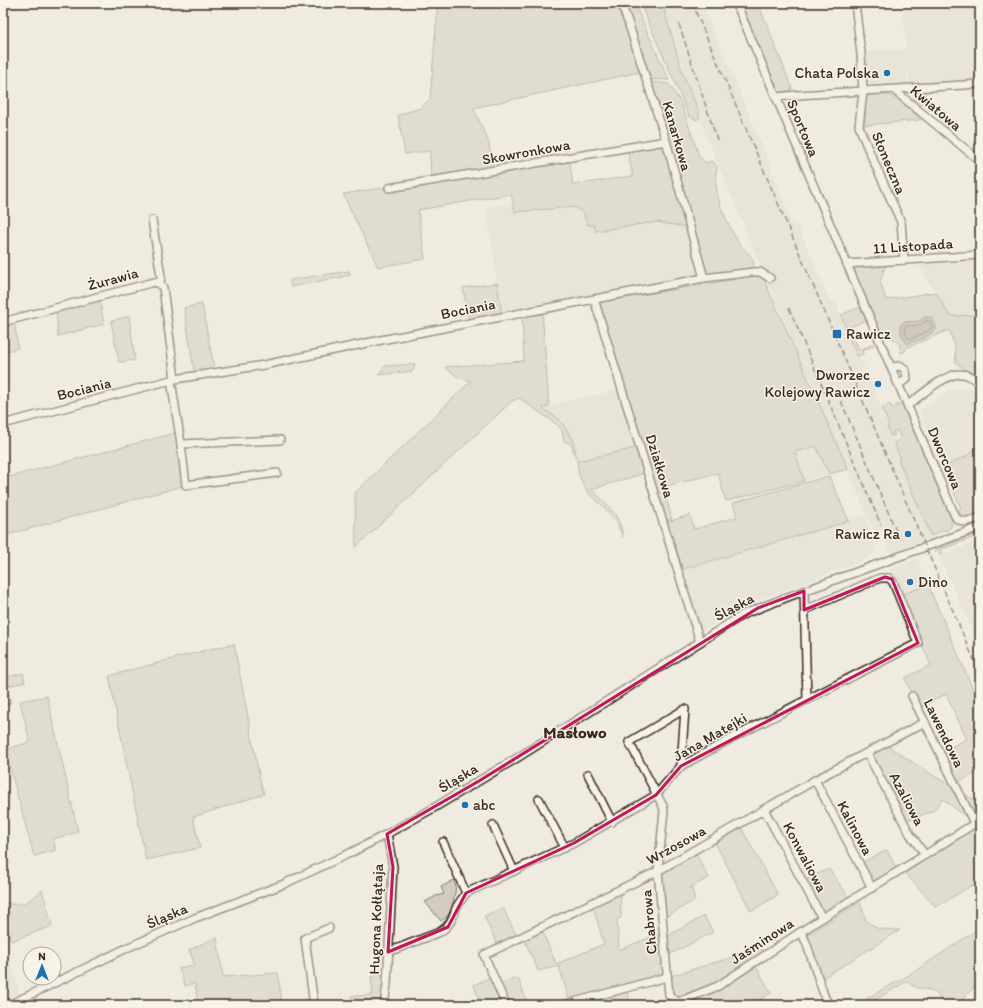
<svg xmlns="http://www.w3.org/2000/svg" width="983" height="1008" font-family="Itim,sans-serif">
	<rect width="100%" height="100%" fill="#efebe0"/>
	<filter id="ink" filterUnits="userSpaceOnUse"><feTurbulence type="fractalNoise" baseFrequency=".025" numOctaves="2"/><feDisplacementMap in="SourceGraphic" scale="8" xChannelSelector="R" yChannelSelector="G"/><feConvolveMatrix kernelMatrix="1 2 1 2 8 2 1 2 1" color-interpolation-filters="sRGB"/></filter>
	<g filter="url(#ink)">
		<!-- built -->
		<g fill="#e0dbd0">
			<polygon points="662,3 701,3 757,132 793,225 797,224 831,303 835,301 857,356 859,355 865,368 862,370 865,377 868,376 889,425 887,427 891,436 895,434 897,441 894,443 901,458 898,459 932,539 891,553 881,530 874,532 749,238 699,118 699,111 683,75"/>
			<polygon points="903,3 980,3 980,84 910,89 907,61 907,85 875,87 866,83 863,51 906,50"/>
			<polygon points="513,203 515,212 573,207 583,212 586,219 637,218 689,224 704,278 502,316 486,206"/>
			<polygon points="980,261 980,315 954,316 949,315 919,265"/>
			<polygon points="972,388 980,394 980,445 967,456 943,467 920,416 921,410 948,390"/>
			<polygon points="622,389 640,447 577,461 573,439 559,419 542,407"/>
			<polygon points="816,445 829,474 804,481 795,452"/>
			<polygon points="865,516 875,547 875,552 869,558 742,606 702,630 683,569"/>
			<polygon points="980,541 980,648 938,554 959,549"/>
			<polygon points="917,558 928,585 901,595 890,569"/>
			<polygon points="3,943 21,995 3,1001"/>
		</g>
		<!-- green -->
		<g fill="#d1cbc0" stroke="#867a6f" fill-rule="evenodd">
			<path d="M437,3H634L669,80L647,79L644,71L473,108L488,140L494,170L569,158L573,185L633,176L627,148L666,141L648,86L652,82L669,84L681,103L699,156L705,163L713,161L717,167C713,185 719,205 727,221C730,228 735,237 739,243C745,252 758,258 753,272L762,275L848,469L829,474L816,446L795,452L804,481L726,501L718,473L663,487L672,519L663,521L648,472L592,489C605,504 621,515 623,537L616,522L603,506L587,492L579,476L577,461L571,444L564,441L562,430L555,423L519,398L512,401L356,547L355,493L471,381L458,377L445,367L524,361L522,312L542,309L549,406L542,408L559,419L573,439L577,461L640,447L594,299L599,298L601,302L737,279V274L704,278L692,228L656,222L595,231L594,225H588L583,212L573,207L515,212L511,194L418,210L425,259L378,267L343,194L431,181L430,151L405,154L398,115L421,108L430,99L437,16Z"/>
			<path d="M640,3H662L683,75L699,112V118L697,120L689,116C674,78 656,41 640,3Z"/>
			<polygon points="740,3 758,3 792,88 791,90 777,93"/>
			<path d="M927,88L919,111C910,96 912,94 927,88Z"/>
			<path d="M872,94C898,93 904,104 921,120L865,125V100L867,96Z"/>
			<path d="M887,261L880,281L886,300L936,292L949,315L954,316L980,315V379L956,363L955,346L949,330L906,348L905,351L901,353L899,343L885,333L881,338L853,267ZM925,317L936,330L924,338L903,322L919,321Z"/>
			<polygon points="349,271 351,275 291,287 290,280"/>
			<polygon points="497,283 502,316 469,322 463,288"/>
			<polygon points="99,296 104,324 58,336 56,308"/>
			<polygon points="202,304 215,373 195,376 184,308"/>
			<polygon points="861,307 866,320 850,327 859,350 873,344 874,346 862,351 863,354 857,356 847,333 848,332 841,315"/>
			<polygon points="129,316 135,360 119,362 111,321"/>
			<polygon points="14,319 18,348 3,352 3,322"/>
			<polygon points="415,364 413,371 378,375 385,366"/>
			<polygon points="902,403 952,521 951,527 947,531 943,530 931,536 898,459 900,458 894,443 901,439 897,430 893,432 895,434 891,436 887,426 889,425 882,407 890,404 892,408"/>
			<polygon points="179,432 186,485 3,536 3,466 9,477"/>
			<polygon points="980,445 980,512 970,516 961,515 958,510 961,508 943,467 967,456"/>
			<polygon points="829,476 849,521 683,569 667,522 690,515 694,529 737,517 733,503"/>
			<polygon points="980,533 980,535 940,550 942,554 938,554 934,550"/>
			<polygon points="928,585 980,706 980,771 954,784 939,753 967,739 946,694 918,709 905,678 931,665 901,595"/>
			<polygon points="234,644 260,780 264,794 193,817 200,848 146,860 109,676 210,649"/>
			<polygon points="23,673 25,682 7,686 11,703 3,705 3,678"/>
			<polygon points="47,696 78,832 53,839 56,850 34,856 5,750 30,742 20,701"/>
			<polygon points="884,744 958,791 980,803 980,820 974,823 943,799 933,811 904,821 867,753"/>
			<polygon points="739,824 778,895 751,911 713,839"/>
			<polygon points="980,824 980,896 972,885 936,907 905,873"/>
			<polygon points="694,850 709,878 691,887 695,900 662,919 658,871"/>
			<polygon points="887,850 898,872 872,888 859,864"/>
			<polygon points="829,869 851,901 822,918 802,881"/>
			<polygon points="454,880 456,887 452,908 448,916 441,921 425,902 436,896 444,894 441,887"/>
			<path d="M42,890L52,926L11,941L3,915V901C20,909 30,901 42,890Z"/>
			<polygon points="620,890 621,918 617,919 619,950 663,932 664,938 704,916 713,932 665,957 667,977 756,950 766,950 767,954 754,963 771,993 750,1005 674,1005 669,995 667,977 626,988 631,1005 612,1005 609,993 570,1003 559,966 538,971 523,936 541,928 556,964 604,944 592,903"/>
			<polygon points="860,902 866,921 879,929 900,930 821,979 807,935"/>
			<polygon points="503,908 518,939 499,948 484,916"/>
			<path d="M980,928V981L957,1005H941L942,1001C940,999 938,995 936,993C926,986 917,992 907,981L873,1001L870,1005H862L867,998L906,977Z"/>
			<polygon points="217,937 223,977 278,973 282,1005 198,1005 195,983 185,986 179,968 195,965 189,950"/>
			<polygon points="387,973 384,1005 353,1005 351,996 373,995 371,977"/>
			<polygon points="493,976 497,984 518,978 528,1005 481,1005 474,985"/>
		</g>
		<!-- water -->
		<polygon fill="#aaa296" stroke="#7e7266" points="925,317 933,317 936,326 936,330 924,338 907,344 901,334 900,325 903,322 919,321"/>
		<g fill="none" stroke-linecap="round" stroke-linejoin="round">
			<!-- shore -->
			<polygon stroke="#675a4e" stroke-width="1" points="927,321 931,322 932,328 922,334 910,339 908,338 905,332 905,326 919,325"/>
			<defs>
				<g id="minor">
					<polyline points="621,3 628,22 666,141 704,278"/>
					<polyline points="736,3 884,351 955,516 957,519 964,522 980,518"/>
					<polyline points="855,3 861,54 863,92 859,126 866,144 901,222 904,260"/>
					<polyline points="894,90 980,161"/>
					<polyline points="776,97 797,95 980,84"/>
					<polyline points="389,188 666,141"/>
					<polyline points="152,220 161,276 160,284"/>
					<polyline points="847,264 980,255"/>
					<polyline points="594,299 700,642"/>
					<polyline points="3,322 154,282 160,284 163,288 175,379"/>
					<polyline points="891,367 901,366 906,371 907,379 899,384"/>
					<polyline points="171,380 181,444 280,440"/>
					<path d="M908,405C920,396 946,373 961,374C969,374 974,379 980,383"/>
					<polyline points="3,424 175,379 264,365 381,340 704,278 753,272 760,272 770,278"/>
					<polyline points="181,444 186,485 277,473"/>
					<polyline points="804,591 807,700"/>
					<polyline points="912,696 974,823"/>
					<polyline points="867,753 910,834 925,855"/>
					<polyline points="681,766 685,709 629,742 663,806 664,811 658,871 669,995 678,1002 718,986 822,918 925,855 980,820"/>
					<polyline points="588,774 612,822"/>
					<polyline points="815,780 872,888"/>
					<polyline points="539,799 565,848"/>
					<polyline points="764,809 822,918"/>
					<polyline points="493,825 514,871"/>
					<polyline points="443,842 466,893"/>
					<polyline points="799,933 803,936 806,942 825,998 829,1005"/>
					<path d="M388,952L440,932C452,924 452,918 457,906C460,902 463,897 466,893L574,843L656,795L681,766L730,739L918,643L893,582L889,578H880L805,610"/>
					<polyline points="9,1005 131,946 195,918 284,884 352,852 387,834 432,809 517,758 744,614 793,595 980,527"/>
					<polyline points="314,1005 305,938 329,928"/>
					<polyline points="384,1005 387,984 393,867 387,834"/>
					<polyline points="506,1005 484,955 658,871 815,780 925,722"/>
					<polyline points="563,1005 667,977"/>
				</g>
			</defs>
			<!-- minor casing -->
			<use href="#minor" stroke="#3b2a1e" stroke-width="10"/>
			<!-- minor -->
			<use href="#minor" stroke="#f7f3e8" stroke-width="7"/>
			<!-- rail -->
			<g stroke="#3b2a1e" stroke-width="1.5" stroke-dasharray="6 3" stroke-linecap="butt">
				<polyline points="692,3 980,674"/>
				<polyline points="679,24 717,140"/>
				<polyline points="789,308 881,525"/>
				<polyline points="841,401 900,540"/>
			</g>
		</g>
	</g>
	<!-- marked area -->
	<path d="M0 0H983V1008H0ZM885,577L892,579L918,643L681,766L656,795L574,843L466,893L448,927L388,952L393,867L387,834L479,781L758,608L804,591V610Z" fill="#efebe0" fill-opacity=".55" fill-rule="evenodd"/>
	<path fill="none" stroke="#c2185b" stroke-width="3" stroke-linejoin="round" d="M885,577L892,579L918,643L681,766L656,795L574,843L466,893L448,927L388,952L393,867L387,834L479,781L758,608L804,591V610Z"/>
	<!-- markers -->
	<g fill="#1f6fb2" stroke="#f7f3e8" stroke-width="1.5">
		<circle cx="887" cy="73" r="4"/>
		<rect x="832" y="329" width="10" height="10" rx="2"/>
		<circle cx="878" cy="384" r="4"/>
		<circle cx="908" cy="534" r="4"/>
		<circle cx="910" cy="582" r="4"/>
		<circle cx="465" cy="805" r="4"/>
	</g>
	<g text-anchor="middle" dominant-baseline="central" stroke-width="3" stroke-linejoin="round" paint-order="stroke">
		<!-- poi labels -->
		<g font-size="15" fill="#3b2a1e" stroke="#f7f3e8" text-anchor="end">
			<text x="879" y="73">Chata Polska</text>
			<text x="846" y="334" text-anchor="start">Rawicz</text>
			<text x="870" y="375">Dworzec<tspan x="870" dy="17">Kolejowy Rawicz</tspan></text>
			<text x="900" y="534">Rawicz Ra</text>
			<text x="918" y="582" text-anchor="start">Dino</text>
			<text x="473" y="805" text-anchor="start">abc</text>
		</g>
		<!-- street labels -->
		<g font-size="15" fill="#3b2a1e" stroke="#f7f3e8">
			<text transform="translate(936 108) rotate(40)">Kwiatowa</text>
			<text transform="translate(803 128) rotate(67)">Sportowa</text>
			<text transform="translate(677 136) rotate(74)">Kanarkowa</text>
			<text transform="translate(526 152) rotate(-10)">Skowronkowa</text>
			<text transform="translate(889 163) rotate(67)">Słoneczna</text>
			<text transform="translate(913 246) rotate(-4)">11 Listopada</text>
			<text transform="translate(113 279) rotate(-15)">Żurawia</text>
			<text transform="translate(468 309) rotate(-11)">Bociania</text>
			<text transform="translate(84 389) rotate(-14)">Bociania</text>
			<text transform="translate(945 458) rotate(67)">Dworcowa</text>
			<text transform="translate(660 466) rotate(73)">Działkowa</text>
			<text transform="translate(734 607) rotate(-28)">Śląska</text>
			<text transform="translate(944 733) rotate(64)">Lawendowa</text>
			<text transform="translate(710 737) rotate(-30)">Jana Matejki</text>
			<text transform="translate(458 778) rotate(-31)">Śląska</text>
			<text transform="translate(907 799) rotate(62)">Azaliowa</text>
			<text transform="translate(855 828) rotate(62)">Kalinowa</text>
			<text transform="translate(676 845) rotate(-29)">Wrzosowa</text>
			<text transform="translate(805 857) rotate(62)">Konwaliowa</text>
			<text transform="translate(167 916) rotate(-23)">Śląska</text>
			<text transform="translate(376 919) rotate(-88)">Hugona Kołłątaja</text>
			<text transform="translate(649 922) rotate(-95)">Chabrowa</text>
			<text transform="translate(762 941) rotate(-33)">Jaśminowa</text>
		</g>
		<!-- quarter labels -->
		<g font-size="17" font-weight="bold" fill="#3b2a1e" stroke="#f7f3e8">
			<text x="575" y="732">Masłowo</text>
		</g>
	</g>
	<!-- margin -->
	<rect width="983" height="1008" fill="none" stroke="#f7f3e8" stroke-width="16"/>
	<rect x="8" y="8" width="967" height="992" fill="none" stroke="#3b2a1e" stroke-width="1.5" filter="url(#ink)"/>
	<!-- north arrow -->
	<g transform="translate(42 966)"><circle r="19" fill="#f7f3e8" stroke="#aca397"/>
	<path d="M0-3L7 15L0 10L-7 15Z" fill="#1f6fb2"/>
	<text y="-6" font-size="11" font-weight="bold" text-anchor="middle" fill="#3b2a1e">N</text>
	</g>
</svg>
